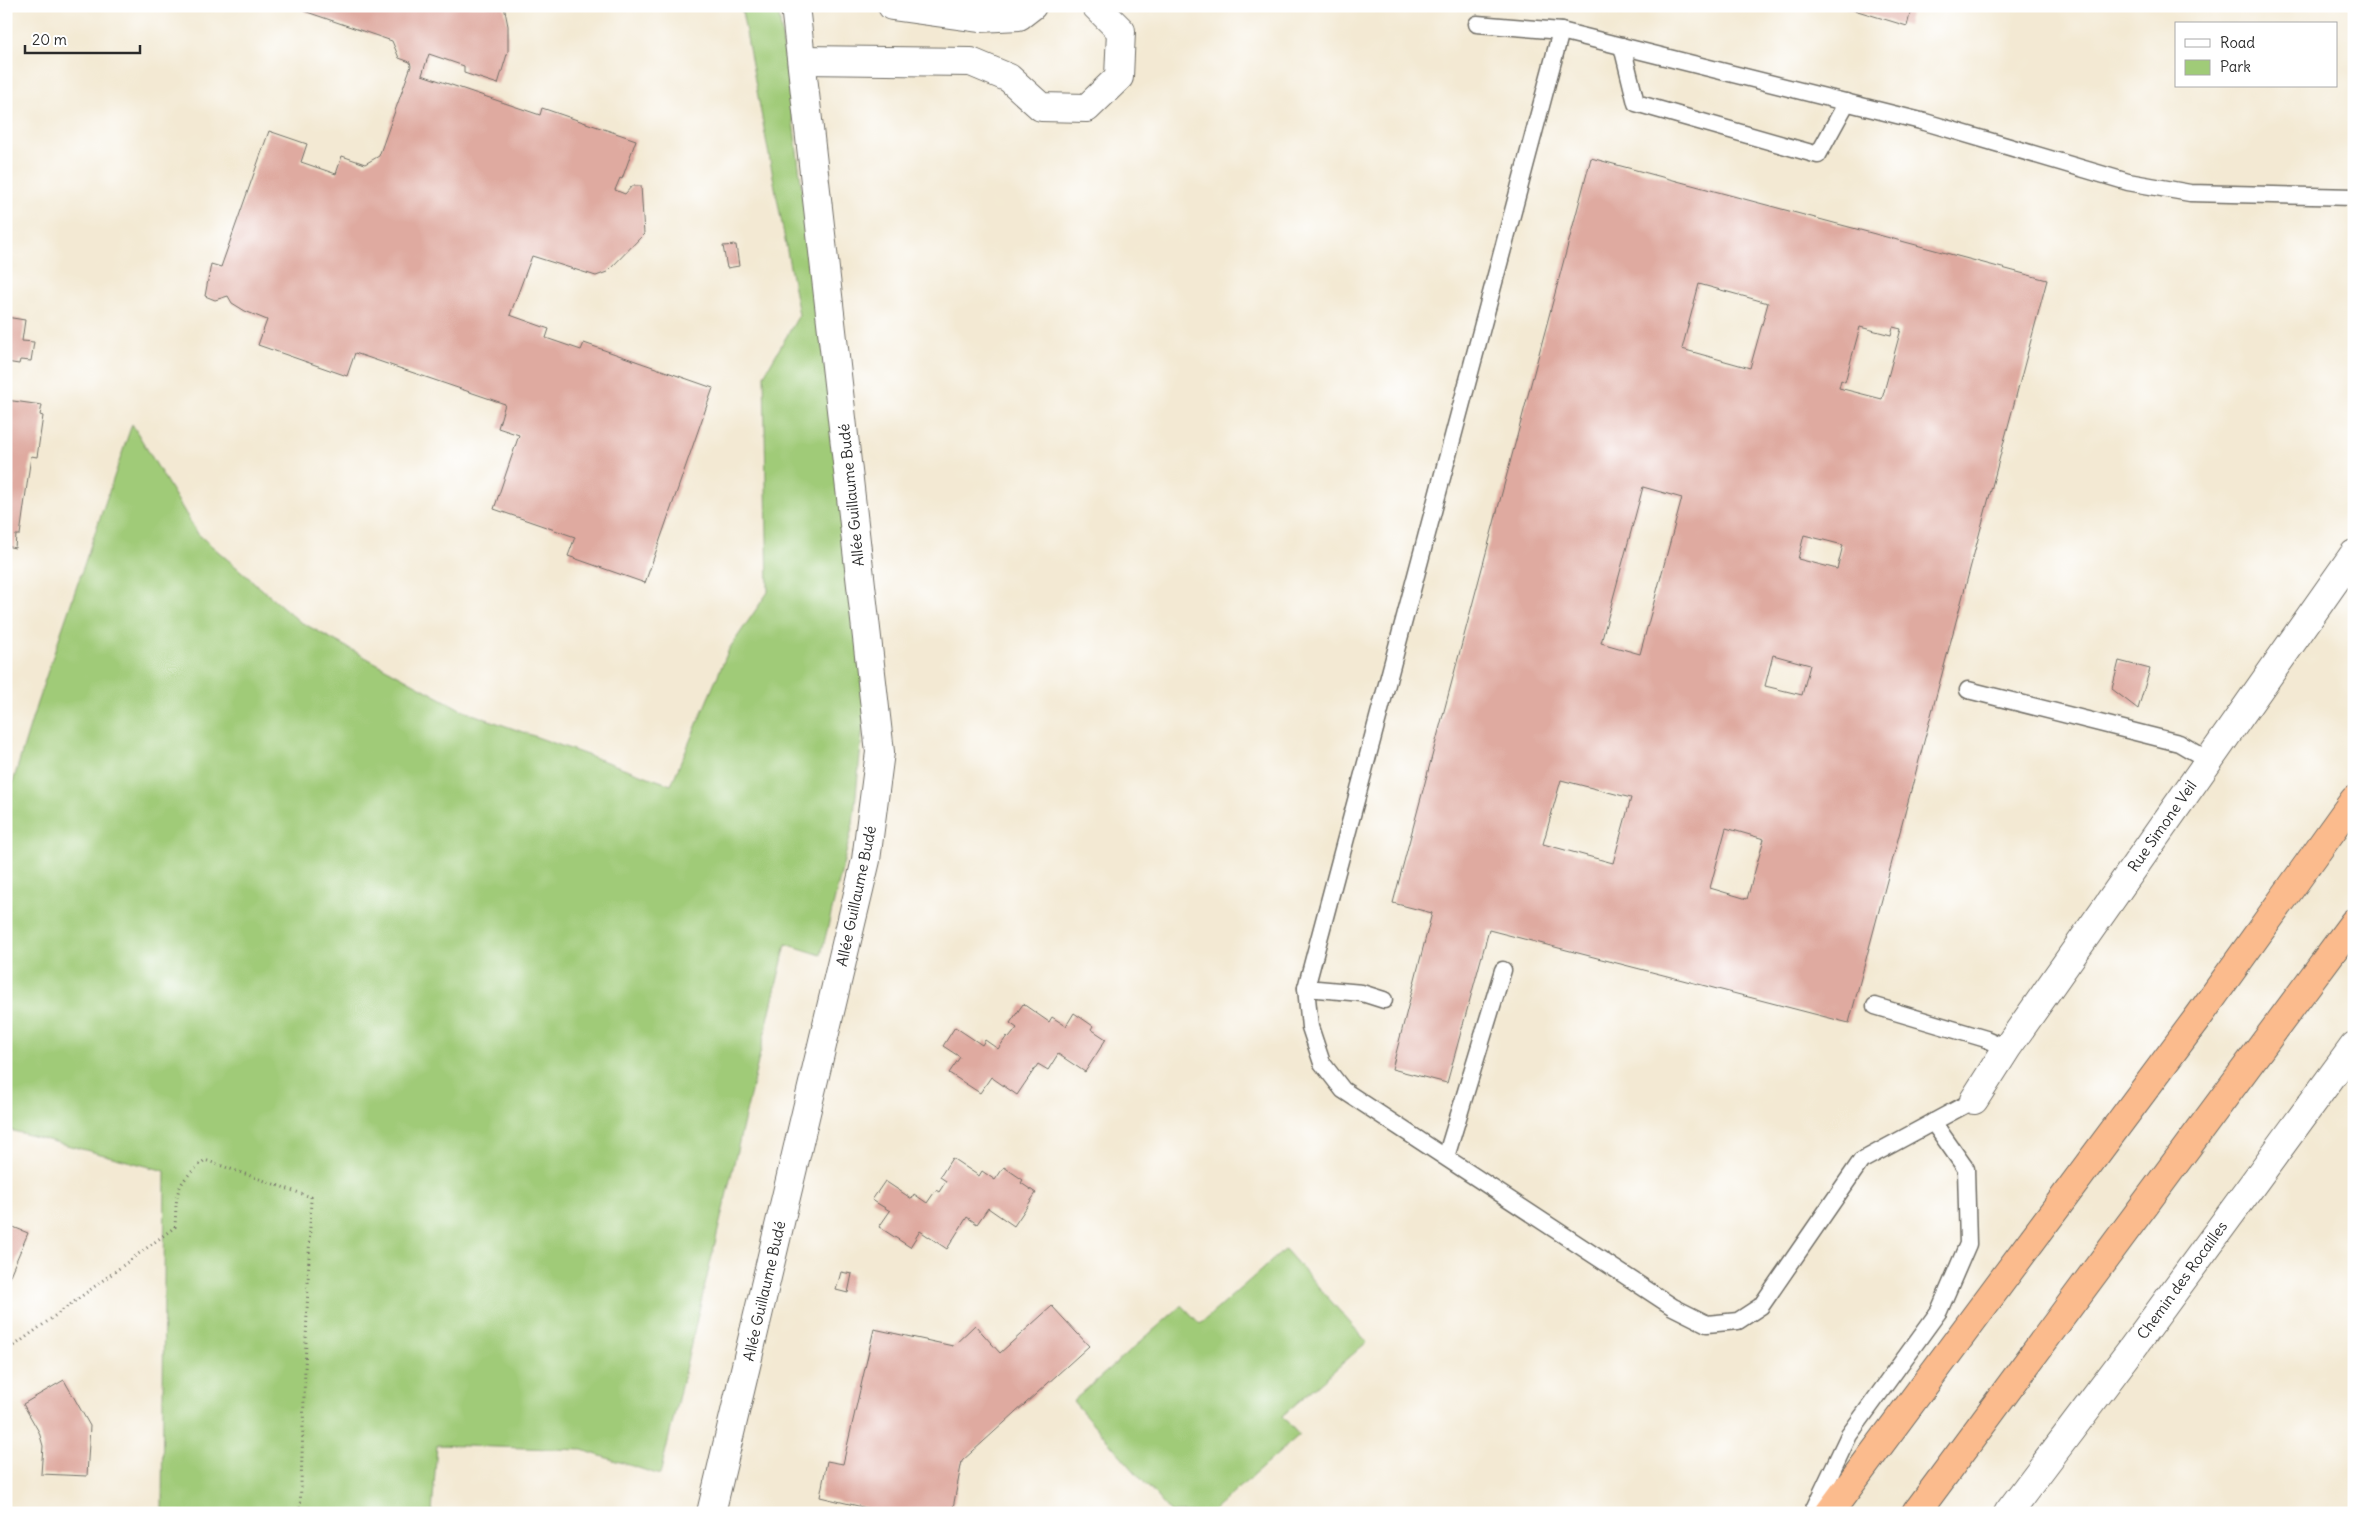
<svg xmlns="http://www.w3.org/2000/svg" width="2360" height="1519" font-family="Delius,sans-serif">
	<rect width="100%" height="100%" fill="#fff"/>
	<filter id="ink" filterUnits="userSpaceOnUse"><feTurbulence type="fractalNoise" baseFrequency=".02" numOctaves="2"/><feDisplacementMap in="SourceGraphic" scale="10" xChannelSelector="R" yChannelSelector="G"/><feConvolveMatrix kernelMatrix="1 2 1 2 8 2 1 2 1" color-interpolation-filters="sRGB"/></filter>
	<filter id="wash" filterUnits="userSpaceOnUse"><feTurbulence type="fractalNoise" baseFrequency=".0096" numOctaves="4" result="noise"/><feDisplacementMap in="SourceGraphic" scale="20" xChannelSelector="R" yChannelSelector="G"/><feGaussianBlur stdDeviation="1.12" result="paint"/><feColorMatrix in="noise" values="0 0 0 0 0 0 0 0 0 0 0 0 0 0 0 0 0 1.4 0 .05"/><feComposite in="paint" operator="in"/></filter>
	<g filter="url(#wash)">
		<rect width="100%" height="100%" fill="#f3e9d3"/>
		<!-- green -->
		<g fill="#a0cb78" stroke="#667b52">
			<polygon points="741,6 778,6 847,534 866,698 853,824 821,955 786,944 660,1475 582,1450 437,1445 432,1513 162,1513 165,1171 6,1129 6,805 37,703 132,424 198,534 299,621 464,711 671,785 729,649 768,592 764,375 799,315"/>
			<polygon points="1285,1249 1367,1342 1282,1416 1299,1435 1211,1513 1171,1513 1073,1401 1182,1305 1200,1324"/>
		</g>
		<g id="blocks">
			<!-- building -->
			<g fill="#dfaaa0" fill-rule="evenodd">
				<polygon points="305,6 504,6 508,26 508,51 498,84 464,73 464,66 429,54 422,75 540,115 542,108 636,140 622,179 620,178 615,190 625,194 632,186 641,186 644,234 607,272 596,276 532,256 510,315 549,329 546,338 581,350 584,343 713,388 645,583 568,556 575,537 494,509 519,435 498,428 505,404 355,353 347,376 258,345 267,320 245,311 232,303 228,296 215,300 205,296 211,264 221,267 269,131 307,144 301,162 336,174 342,156 365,164 379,156 411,66 410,62 399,58 392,41 304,11"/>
				<polygon points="1841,6 1912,6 1907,26"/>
				<path d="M1591,158L2047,280L1849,1023L1489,930L1447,1083L1392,1069L1432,913L1393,903ZM1699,284L1768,303L1750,368L1682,349ZM1860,327L1891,335L1893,327L1901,329L1882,399L1839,388L1841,380L1845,382ZM1643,487L1682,498L1640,654L1601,643ZM1804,535L1843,545L1837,569L1798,559ZM1773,655L1810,665L1802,695L1765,686ZM1561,780L1631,798L1613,863L1543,844ZM1726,828L1764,839L1747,899L1710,888Z"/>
				<polygon points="736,245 739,266 727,268 723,246"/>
				<polygon points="6,317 25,320 22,341 34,342 31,361 20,360 19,364 6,362"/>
				<polygon points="6,400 42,405 40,415 43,416 37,457 31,456 20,535 16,535 15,548 6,546"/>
				<polygon points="2119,661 2150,669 2138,709 2112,689"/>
				<polygon points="1023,1004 1049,1022 1052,1017 1066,1026 1074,1013 1093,1026 1091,1029 1106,1039 1085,1072 1058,1054 1048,1070 1038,1064 1017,1095 991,1077 980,1093 949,1073 960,1057 943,1046 955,1027 982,1045 985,1040 998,1049 1007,1036 1009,1038 1017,1028 1010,1023"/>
				<polygon points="952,1158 979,1176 982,1171 995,1180 1004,1167 1023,1180 1021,1183 1036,1193 1014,1226 988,1208 977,1224 967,1217 947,1249 920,1231 910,1247 879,1227 890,1211 872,1200 885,1181 912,1199 914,1194 927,1203 936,1190 939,1192 946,1181 940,1177"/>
				<polygon points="6,1224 28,1233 8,1280 6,1279"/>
				<polygon points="841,1272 852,1274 848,1293 836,1290"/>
				<polygon points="1052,1306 1089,1346 962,1461 952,1513 888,1513 820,1497 827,1461 843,1464 874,1329 953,1346 975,1325 1000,1353"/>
				<polygon points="64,1380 90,1426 87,1476 41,1474 43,1446 39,1432 23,1404"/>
			</g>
		</g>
	</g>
	<g filter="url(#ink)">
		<use href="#blocks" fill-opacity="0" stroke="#716e66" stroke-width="1"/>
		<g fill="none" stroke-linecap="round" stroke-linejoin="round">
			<defs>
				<g id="lane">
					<polyline points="1477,24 1561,31 1925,122 2128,182 2190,193 2354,197"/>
					<polyline points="1561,31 1306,988 1310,1027 1322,1063 1343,1090 1673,1307 1707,1324 1738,1321 1761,1306 1861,1161 1974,1100"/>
					<polyline points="1622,46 1636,103 1818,155 1847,102"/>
					<polyline points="1968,690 2179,743 2208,760"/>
					<polyline points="1306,988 1362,993 1384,1000"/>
					<polyline points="1875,1006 1986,1039 2007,1048"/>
					<polyline points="1446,1157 1503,970"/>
					<polyline points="1812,1513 1849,1435 1939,1311 1968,1244 1966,1169 1933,1122"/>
				</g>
				<g id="street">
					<polyline points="892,6 979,18 1019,16 1032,6"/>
					<polyline points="802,60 971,62 1009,78 1041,107 1087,108 1119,77 1121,31 1096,6"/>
					<polyline points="1974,1100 2007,1048 2354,554"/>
					<polyline points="711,1513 866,860 880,752 795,6"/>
					<polyline points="2008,1513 2131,1350 2354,1046"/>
				</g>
				<g id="highway">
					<polyline points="1829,1513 2199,1016 2354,800"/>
					<polyline points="1916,1513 2354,922"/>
				</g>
			</defs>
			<!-- lane casing -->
			<use href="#lane" stroke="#716e66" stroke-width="19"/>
			<!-- street casing -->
			<use href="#street" stroke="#716e66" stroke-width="30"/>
			<!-- highway casing -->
			<use href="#highway" stroke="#716e66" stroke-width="30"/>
			<!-- path -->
			<path stroke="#716e66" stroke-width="3" stroke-dasharray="1 4" stroke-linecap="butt" d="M6,1352L175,1227C177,1189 174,1186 205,1160L311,1197L300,1513"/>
			<!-- lane -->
			<use href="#lane" stroke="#fff" stroke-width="16"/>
			<!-- street -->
			<use href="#street" stroke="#fff" stroke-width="28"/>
			<!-- highway -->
			<use href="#highway" stroke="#fbbb8d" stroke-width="28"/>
		</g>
	</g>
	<g text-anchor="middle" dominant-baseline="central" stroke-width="5" stroke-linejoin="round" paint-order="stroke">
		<!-- street labels -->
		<g font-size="15" fill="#2b2b2b" stroke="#fff">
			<text transform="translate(851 495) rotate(-96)">Allée Guillaume Budé</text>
			<text transform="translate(2162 826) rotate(-55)">Rue Simone Veil</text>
			<text transform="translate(856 896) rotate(-78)">Allée Guillaume Budé</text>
			<text transform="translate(2182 1280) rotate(-54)">Chemin des Rocailles</text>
			<text transform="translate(764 1291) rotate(-77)">Allée Guillaume Budé</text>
		</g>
	</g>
	<!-- margin -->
	<rect width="2360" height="1519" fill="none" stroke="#fff" stroke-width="25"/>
	<!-- legend -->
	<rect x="2175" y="22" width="162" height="65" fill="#ffffff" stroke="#aaaaaa"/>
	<rect x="2185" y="39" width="25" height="8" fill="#ffffff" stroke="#aaaaaa"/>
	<text x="2220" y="48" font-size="15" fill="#2b2b2b">Road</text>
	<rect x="2185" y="60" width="25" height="15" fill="#a0cb78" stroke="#aaaaaa"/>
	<text x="2220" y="72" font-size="15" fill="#2b2b2b">Park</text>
	<!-- scale -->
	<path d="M25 45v8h115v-8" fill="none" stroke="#2b2b2b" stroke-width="2.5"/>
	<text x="32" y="45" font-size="15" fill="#2b2b2b" stroke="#ffffff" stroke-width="4" paint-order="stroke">20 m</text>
</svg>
